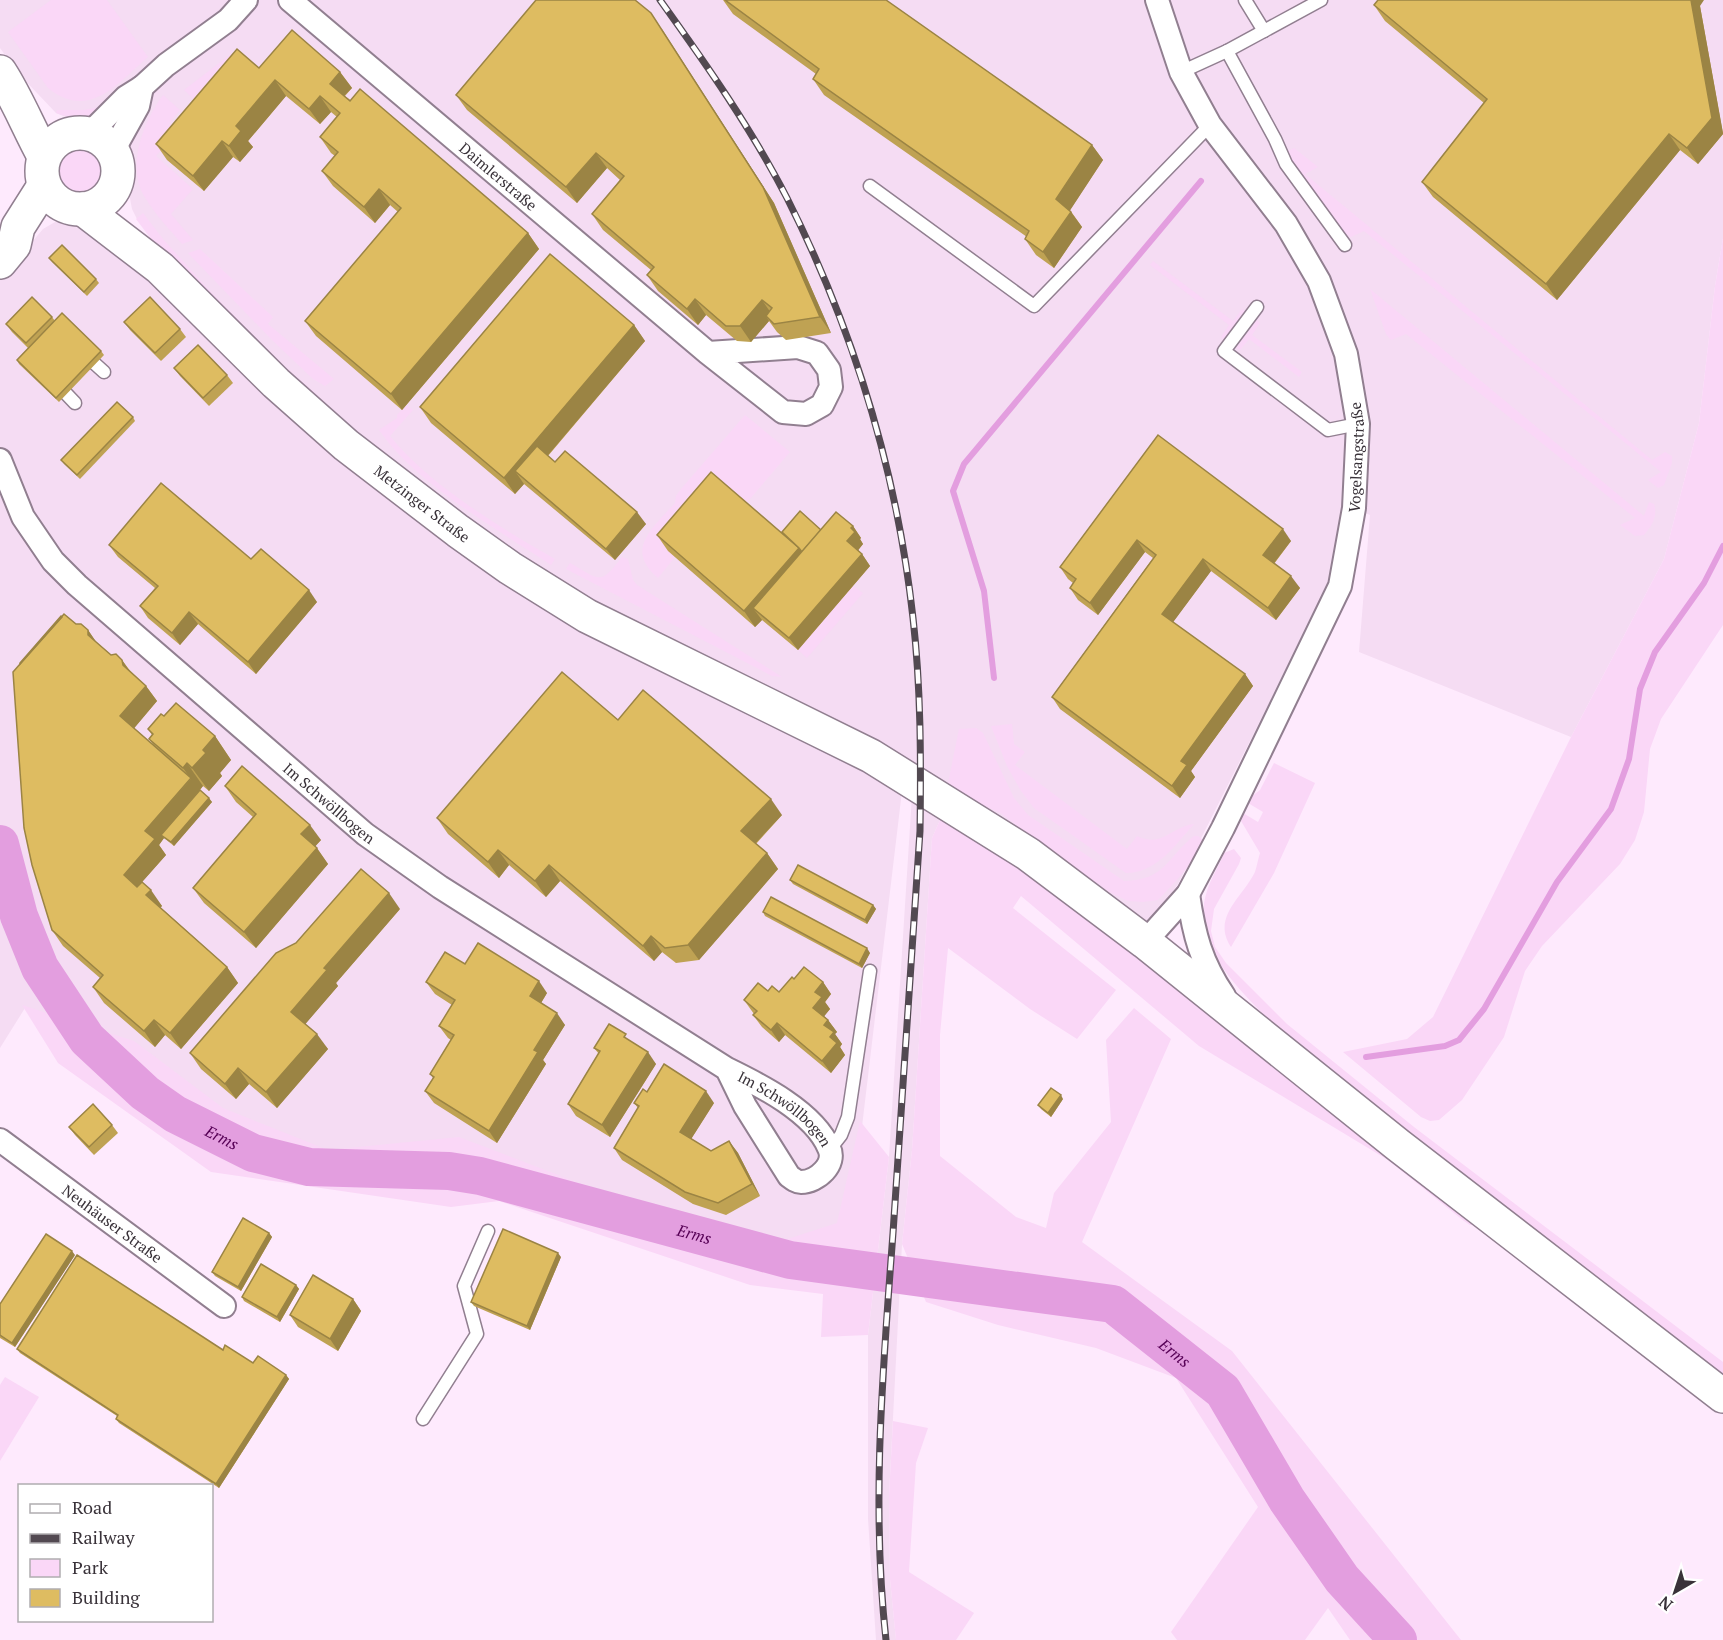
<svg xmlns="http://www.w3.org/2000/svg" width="1723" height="1640" font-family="'PT Serif',serif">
	<rect width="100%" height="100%" fill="#feeafd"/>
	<!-- built -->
	<g fill="#f5dcf3">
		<polygon points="0,0 1723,0 1723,238 1715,286 1699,423 1664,559 1571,737 1359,652 1370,515 1346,505 1331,580 1178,884 1149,925 597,603 518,554 380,458 170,258 138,221 132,209 129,193 131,183 130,153 118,136 104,125 83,119 68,118 56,113 17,72 0,48"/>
		<polygon points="68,220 82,223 528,598 598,641 673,678 765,718 902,791 861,1135 840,1226 772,1248 331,1153 226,1111 25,1008 0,1048 0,280 43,229 55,222"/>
		<polygon points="912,795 930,808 940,820 932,838 912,1150 902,1244 889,1495 890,1579 896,1640 876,1640 868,1519 868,1335 889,1157"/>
	</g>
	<!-- green -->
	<g fill="#fad7f7">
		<path d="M51,0H107L148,57C117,84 89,121 48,88L8,32Z"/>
		<polygon points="231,54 239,60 200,105 184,90"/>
		<path d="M163,95L180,110L169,123L178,131L156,156L193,189L171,214L193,240L182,244C169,229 154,213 144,196C126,164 144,121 163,95Z"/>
		<path d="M101,107L95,115C81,119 70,118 56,113L57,110H83Z"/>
		<circle cx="83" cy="170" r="27"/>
		<polygon points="1294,148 1318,167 1305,174 1652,460 1665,452 1672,456 1672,463 1664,485 1658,488 1648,480 1661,472 1364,231 1351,237 1342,232 1287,156 1288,151"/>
		<polygon points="143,213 163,239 208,289 284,366 317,395 318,399 290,382 154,243 136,219"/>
		<polygon points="1723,238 1723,625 1661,719 1650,749 1644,812 1635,840 1620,864 1542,946 1525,971 1504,1037 1462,1100 1439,1120 1430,1121 1421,1117 1343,1052 1407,1039 1433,1017 1571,737 1664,559 1699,423 1715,286"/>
		<polygon points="200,249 273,317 268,324 334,379 325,386 313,379 272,340 188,253"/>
		<polygon points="1153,261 1233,321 1242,309 1245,311 1224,339 1221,337 1229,325 1150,265"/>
		<path d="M1370,289L1644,516L1649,502L1654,504C1658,516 1652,526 1644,535L1635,536L1620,525L1635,518L1406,334L1391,340L1386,334Z"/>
		<polygon points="1257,320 1260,323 1252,335 1302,372 1299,377 1249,339 1240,350 1236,348"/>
		<path d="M406,405L413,410L390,436C429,485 501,528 555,559L551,565C496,528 417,485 379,430L397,418V415Z"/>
		<path d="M745,415L790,452L744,506L668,551L675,557L658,578C623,549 655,526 675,503L676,496L681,489Z"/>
		<path d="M622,557L628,559L633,580L637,585L782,677L772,676L566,569L570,563C600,580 600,586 622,557Z"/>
		<polygon points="853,586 863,593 807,658 798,650"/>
		<path d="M1012,724L1014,744L1025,752L1015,765L1127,849L1137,836C1162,848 1171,827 1194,824C1175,845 1157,873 1126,873L1034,808L1021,791L1007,766L991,726Z"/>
		<path d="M976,728L983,733L1014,798L1028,815L1124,881C1166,880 1166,858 1194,836H1198L1202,839C1203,855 1169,888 1158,900L1143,902L1128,901L1111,893L1044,847L1002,814L947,788L959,729Z"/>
		<path d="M1274,763L1315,783L1274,873L1231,947C1211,917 1243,897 1255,872C1257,866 1258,859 1260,853L1241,821L1243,813L1258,822L1263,812L1248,803L1251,797L1260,790Z"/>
		<polygon points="940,820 962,827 1020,867 1468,1213 1476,1225 1470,1225 1464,1221 1388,1160 1199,1046 1021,896 1013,908 1116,990 1077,1039 1030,1009 948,948 940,1035 940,1156 1016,1217 1046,1228 1054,1193 1111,1122 1106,1040 1134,1008 1171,1039 1082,1242 1232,1351 1461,1640 1350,1640 1328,1608 1305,1640 1177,1640 1171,1632 1258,1507 1176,1378 1096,1348 998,1325 926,1302 902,1244 912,1150 932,838"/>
		<path d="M1234,849L1241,858L1239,864L1214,909L1211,931L1215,947L1226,963L1287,1024L1414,1127L1723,1362V1380L1280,1032C1245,993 1188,949 1207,891C1211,878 1219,866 1224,853Z"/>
		<polygon points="22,1005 134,1041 223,1108 328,1150 459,1137 579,1183 769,1245 837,1223 860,1121 889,1157 868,1335 821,1337 823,1294 750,1285 499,1201 451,1207 211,1172 58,1063"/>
		<polygon points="5,1377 39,1397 0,1461 0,1385"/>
		<polygon points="893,1421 928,1428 916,1463 909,1572 974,1613 956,1640 896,1640 890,1579 889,1495"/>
	</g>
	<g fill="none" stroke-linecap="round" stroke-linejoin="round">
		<!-- stream -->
		<g stroke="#e39edf" stroke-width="6">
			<polyline points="994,678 984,591 953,491 964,464 1201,181"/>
			<polyline points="1366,1057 1445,1046 1459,1040 1484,1009 1557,882 1611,809 1629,759 1640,689 1655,652 1704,583 1723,546"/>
		</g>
		<!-- river -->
		<path stroke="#e39edf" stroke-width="38" id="s1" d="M0,844L19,916L40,968L87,1039L145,1093L175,1114L253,1153L309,1167L449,1171L480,1176L790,1260L1113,1304L1223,1391L1287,1500L1342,1579L1398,1640"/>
		<defs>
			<g id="lane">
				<polyline points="1245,0 1264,31"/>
				<polyline points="1227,51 1275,139 1286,164 1345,245"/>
				<polyline points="1181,72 1227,51 1321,0"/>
				<polyline points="870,186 1034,306 1210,125"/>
				<polyline points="1257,307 1224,351 1328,430 1358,424"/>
				<polyline points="83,353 104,372"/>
				<polyline points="56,383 75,403"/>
				<polyline points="830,1149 841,1135 848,1117 870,971"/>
				<polyline points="423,1419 477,1334 464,1286 488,1231"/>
			</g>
			<g id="street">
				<path id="s2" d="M290,0L708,353L783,412L806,414L822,405L831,387L829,370L817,353L798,347L708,353"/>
				<polyline points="90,133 126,97 142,87 166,65 228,20 246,0"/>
				<polyline points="113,151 138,106 142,87"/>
				<path id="s3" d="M0,460L23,517L53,561L77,585L365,834L440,887L727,1069C760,1085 814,1112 829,1148C837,1164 817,1182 801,1182C797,1182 793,1179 789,1176L745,1106L727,1069"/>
				<path d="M1188,894C1194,935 1201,962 1224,996"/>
				<path id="s4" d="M1145,942L1188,894L1223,828L1340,586L1354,508L1358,424L1346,354L1319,281L1286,224L1210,125L1181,72L1157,0"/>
				<path id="s5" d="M0,1140L224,1306"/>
			</g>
			<g id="secondary">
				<path d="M0,72C17,98 29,129 44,156"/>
				<circle cx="80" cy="171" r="38"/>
				<path id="s6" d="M83,209L160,268L276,383L346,445L458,531L510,568L587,616L871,756L1028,854L1145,942L1398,1145L1723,1396"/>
				<polyline points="0,262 14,245 18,227 44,186"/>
			</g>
		</defs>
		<!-- lane casing -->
		<use href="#lane" stroke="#917f90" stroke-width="15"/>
		<!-- street casing -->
		<use href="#street" stroke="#917f90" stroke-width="26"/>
		<!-- secondary casing -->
		<use href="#secondary" stroke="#917f90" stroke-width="36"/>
		<!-- lane -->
		<use href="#lane" stroke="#fff" stroke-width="12"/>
		<!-- street -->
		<use href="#street" stroke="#fff" stroke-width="22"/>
		<!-- secondary -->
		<use href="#secondary" stroke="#fff" stroke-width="33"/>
		<defs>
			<path id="rail" d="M660,0C706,64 751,128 787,198C853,329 897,472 913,618C921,688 921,760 920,831C911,965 902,1099 893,1233C883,1368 871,1505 886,1640"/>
		</defs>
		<!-- rail casing -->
		<use href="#rail" stroke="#524951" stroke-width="7"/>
		<!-- rail -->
		<use href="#rail" stroke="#fff" stroke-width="4.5" stroke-dasharray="14" stroke-linecap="butt"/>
	</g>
	<!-- wall -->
	<g fill="#bfa253">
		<polygon points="723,0 886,0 1092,145 1103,160 1070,210 1082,227 1054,268 1036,255 1025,239 1027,237 824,95 813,79 816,74 733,14"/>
		<polygon points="1374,5 1700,6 1723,134 1698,164 1680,150 1557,300 1433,197 1422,182 1484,103 1385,21"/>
		<polygon points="662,29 774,203 831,333 786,340 777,332 769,321 751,342 737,341 706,315 698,325 658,291 647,275 651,270 603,230 592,214 620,180 607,168 577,203 467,110 456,95"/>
		<polygon points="259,68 340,72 352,88 345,96 528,233 539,249 402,410 316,336 305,321 398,212 390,205 375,223 333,186 322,171 335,156 331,153 320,137 337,117 331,112 320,124 286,96 248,141 253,147 240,162 233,157 204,191 167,160 156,144"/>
		<polygon points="49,258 96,279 99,283 87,296 52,262"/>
		<polygon points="52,317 55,321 101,351 104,355 59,402 19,364 17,360 28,348 12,332 6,324"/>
		<polygon points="124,322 180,329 186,337 161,361 130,330"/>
		<polygon points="634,325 645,341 548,456 555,462 646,524 615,560 524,484 515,494 431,423 420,407"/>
		<polygon points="174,368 227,375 233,383 209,406 180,376"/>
		<polygon points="133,417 135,421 80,479 64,464 61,460"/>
		<polygon points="1158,435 1291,541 1274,564 1300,588 1276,620 1211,571 1173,622 1245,674 1253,686 1191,771 1195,777 1180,798 1060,709 1052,697 1153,558 1145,552 1098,615 1078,600 1070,588 1073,583 1068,579 1060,567"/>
		<polygon points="853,526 861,538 860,539 863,544 858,550 862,554 870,566 798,650 762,620 755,627 668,551 657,535 782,532 821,530"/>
		<polygon points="109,545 251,559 317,602 256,674 198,624 180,645 148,618 140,606 155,588 118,557"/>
		<polygon points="76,624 88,630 96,642 111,655 122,660 131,672 146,686 157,701 134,728 154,746 149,739 152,735 148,729 164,716 215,736 231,760 220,773 222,776 209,791 203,786 200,790 212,802 174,846 164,838 159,845 166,855 142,882 162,906 160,907 227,967 238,983 181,1049 165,1035 155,1047 104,1003 93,987 100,978 63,946 52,930"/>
		<polygon points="225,786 321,840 315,846 328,864 256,948 204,903 193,888 253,817 236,802"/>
		<polygon points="782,815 756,844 767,853 778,869 699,960 676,963 662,952 654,961 560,881 546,897 509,865 499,878 448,834 437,818"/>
		<polygon points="790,880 873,905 876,909 867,924 793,884"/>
		<polygon points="400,909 336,983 338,986 305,1024 328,1049 277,1108 249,1084 236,1099 201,1069 190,1053"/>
		<polygon points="763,912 870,953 862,968 765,916"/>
		<polygon points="465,964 547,993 541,1003 565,1025 543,1060 546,1064 497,1143 434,1103 425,1091 433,1078 430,1074 451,1040 448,1038 439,1026 452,1005 435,994 426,982"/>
		<polygon points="794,979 823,982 831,994 825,1002 830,1009 824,1016 828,1020 837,1032 835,1034 842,1044 840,1047 845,1055 831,1073 785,1035 779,1042 762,1027 753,1015 754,1014 744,1000 768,991 779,992"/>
		<polygon points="631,1041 656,1064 610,1137 576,1116 568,1104 599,1054 594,1048"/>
		<polygon points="647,1092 714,1103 691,1139 711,1151 729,1141 738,1153 760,1196 726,1215 693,1204 622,1160 614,1148 638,1108 634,1103"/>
		<polygon points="1063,1099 1051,1117 1041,1109 1038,1105"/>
		<polygon points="112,1125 118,1133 94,1155 75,1135 69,1127"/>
		<polygon points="269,1233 272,1237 241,1291 215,1276 212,1272"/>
		<polygon points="75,1255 15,1347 0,1338 0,1304"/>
		<polygon points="561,1257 530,1330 474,1306 471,1302"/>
		<polygon points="296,1285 299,1289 280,1322 244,1301 242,1297"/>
		<polygon points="353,1299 361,1311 338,1351 298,1327 290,1315"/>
		<polygon points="17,1349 223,1350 253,1363 286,1375 289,1379 219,1488 119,1423 116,1419 117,1416 20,1353"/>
	</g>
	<!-- shaded-wall -->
	<g fill="#9b8444">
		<polygon points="1691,0 1704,0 1700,6 1723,133 1723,134 1698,164 1687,148"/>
		<polygon points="651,13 774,203 831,333 820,317"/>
		<polygon points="340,72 352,88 341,99 330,84"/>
		<polygon points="275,80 286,96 248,141 253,147 240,162 229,146 236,126"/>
		<polygon points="320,96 331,112 320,124 309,109"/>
		<polygon points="1669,134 1680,150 1557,300 1546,284"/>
		<polygon points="222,141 233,157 204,191 193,176"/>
		<polygon points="1092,145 1103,160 1067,215 1056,199"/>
		<polygon points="596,153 607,168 577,203 566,187"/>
		<polygon points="379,189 390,205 375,223 364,207"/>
		<polygon points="1071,212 1082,227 1054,268 1043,252"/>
		<polygon points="528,233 539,249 402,410 391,394"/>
		<polygon points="695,299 706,315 698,325 687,309"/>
		<polygon points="762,300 773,316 766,316 769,321 751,342 740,326"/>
		<polygon points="634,325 645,341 526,481 515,471 524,484 515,494 504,478"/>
		<polygon points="637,512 646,524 615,560 606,549"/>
		<polygon points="853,526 861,538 860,539 863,544 856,553 847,541 851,528"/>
		<polygon points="1283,529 1291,541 1271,567 1263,555"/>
		<polygon points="1137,540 1145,552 1098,615 1090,603"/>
		<polygon points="799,548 810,563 753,608 762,620 755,627 744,611"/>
		<polygon points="862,554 870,566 798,650 789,638"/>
		<polygon points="1203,559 1211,571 1171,625 1162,614"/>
		<polygon points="1291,576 1300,588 1276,620 1268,608"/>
		<polygon points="309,590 317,602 256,674 248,662"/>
		<polygon points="189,612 198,624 180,645 172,633"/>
		<polygon points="88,630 99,646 88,635"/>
		<polygon points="122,660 133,676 123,665"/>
		<polygon points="1245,674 1253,686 1191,771 1195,777 1180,798 1172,786 1181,761"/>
		<polygon points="146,686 157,701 131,732 120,716"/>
		<polygon points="215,736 231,760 220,773 222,776 209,791 192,768 203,750"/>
		<polygon points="187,763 203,786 161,835 164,838 159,845 166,855 135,890 124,875 145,831 191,779 183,768"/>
		<polygon points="209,798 212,802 174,846 171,842"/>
		<polygon points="771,799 782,815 752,847 741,831"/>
		<polygon points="310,825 321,840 312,850 301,834"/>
		<polygon points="317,848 328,864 256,948 244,932"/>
		<polygon points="498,850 509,865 499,878 488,862"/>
		<polygon points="767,853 778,869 699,960 688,945"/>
		<polygon points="549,865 560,881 546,897 535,881"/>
		<polygon points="151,890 162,906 158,911 146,895"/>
		<polygon points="389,893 400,909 336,983 338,986 302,1028 291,1012 324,968"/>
		<polygon points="873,905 876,909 867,924 865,920"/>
		<polygon points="651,936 662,952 654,961 643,946"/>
		<polygon points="867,948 870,953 862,968 859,964"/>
		<polygon points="227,967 238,983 181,1049 170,1033"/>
		<polygon points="539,981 547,993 538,1008 530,996"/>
		<polygon points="823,982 831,994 825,1002 830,1009 822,1019 813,1008 815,992"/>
		<polygon points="557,1013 565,1025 543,1060 546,1064 497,1143 489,1131 534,1050"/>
		<polygon points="154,1020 165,1035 155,1047 144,1031"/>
		<polygon points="828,1020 837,1032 835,1034 842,1044 840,1047 845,1055 831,1073 822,1061 830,1037 824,1025"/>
		<polygon points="777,1023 785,1035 779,1042 771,1030"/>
		<polygon points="317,1034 328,1049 277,1108 266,1092"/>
		<polygon points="648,1052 656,1064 610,1137 602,1125"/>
		<polygon points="238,1068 249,1084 236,1099 225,1084"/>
		<polygon points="706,1091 714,1103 688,1144 680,1132"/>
		<polygon points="1061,1095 1063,1099 1051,1117 1048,1113"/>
		<polygon points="729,1141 738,1153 760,1196 752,1184"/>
		<polygon points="269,1233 272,1237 241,1291 238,1287"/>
		<polygon points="72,1251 75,1255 15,1347 12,1343"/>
		<polygon points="558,1253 561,1257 530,1330 527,1326"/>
		<polygon points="296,1285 299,1289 280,1322 277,1317"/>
		<polygon points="353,1299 361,1311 338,1351 330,1339"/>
		<polygon points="286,1375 289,1379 219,1488 216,1484"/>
	</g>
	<!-- building -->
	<g fill="#debc61" stroke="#9b8444" stroke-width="1.5">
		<polygon points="536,0 635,0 651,13 763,187 820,317 774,324 766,316 772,308 762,300 740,326 726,326 695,299 687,309 647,275 654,267 592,214 624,176 596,153 566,187 456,95"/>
		<polygon points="725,0 886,0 1092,145 1056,199 1071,212 1043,252 1025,239 1029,231 813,79 819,69"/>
		<polygon points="1378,0 1691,0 1712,118 1687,148 1669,134 1546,284 1422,182 1487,99 1374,5"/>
		<polygon points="292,30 340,72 330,84 350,101 360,89 528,233 391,394 305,321 401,208 379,189 364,207 322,171 338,152 320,137 340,113 320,96 309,109 275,80 236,126 241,131 229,146 222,141 193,176 156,144 237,49 259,68"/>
		<polygon points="62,245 96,279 84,292 49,258"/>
		<polygon points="550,254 634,325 504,478 420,407"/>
		<polygon points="32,297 52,317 26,343 6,324"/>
		<polygon points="150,297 180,329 155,353 124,322"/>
		<polygon points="62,313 101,351 56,398 17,360"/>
		<polygon points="198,345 227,375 203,398 174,368"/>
		<polygon points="117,402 133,417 77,475 61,460"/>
		<polygon points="1158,435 1283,529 1263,555 1291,576 1268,608 1203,559 1162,614 1245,674 1181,761 1187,765 1172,786 1052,697 1156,555 1137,540 1090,603 1070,588 1076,579 1060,567"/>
		<polygon points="537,446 555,462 565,451 637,512 606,549 515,471"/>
		<polygon points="711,472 799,548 744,611 657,535"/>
		<polygon points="161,483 251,559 261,549 309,590 248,662 189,612 172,633 140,606 158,586 109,545"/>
		<polygon points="800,511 821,530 802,552 799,548 782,532"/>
		<polygon points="836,512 853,526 851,528 855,532 847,541 862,554 789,638 753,608"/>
		<polygon points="64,614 76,624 81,624 88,630 88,635 111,655 116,654 122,660 123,665 146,686 120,716 191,778 145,831 155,839 124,875 137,887 142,882 151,890 146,895 227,967 170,1033 154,1020 144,1031 93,987 103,975 52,930 32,865 24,828 13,672"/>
		<polygon points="61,616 62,617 20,664 20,663"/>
		<polygon points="562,672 618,720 643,690 771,799 741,831 767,853 688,945 665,948 651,936 643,946 549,865 535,881 498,850 488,862 437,818"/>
		<polygon points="176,703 215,736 203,750 206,753 192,768 187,763 183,768 149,739 153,734 148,729 161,714 164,716"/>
		<polygon points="242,766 310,825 301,834 317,848 244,932 193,888 256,814 225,786"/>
		<polygon points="200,790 209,798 171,842 161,835"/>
		<polygon points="798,865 873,905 865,920 790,880"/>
		<polygon points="361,869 389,893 324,968 327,970 291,1012 317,1034 266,1092 238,1068 225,1084 190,1053 276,953 296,943"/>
		<polygon points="771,897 867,948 859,964 763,912"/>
		<polygon points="478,943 539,981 530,996 557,1013 534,1050 538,1052 489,1131 425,1091 434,1077 430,1074 454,1035 439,1026 455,1000 426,982 445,952 465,964"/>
		<polygon points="804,967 823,982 815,992 822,997 813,1008 828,1020 824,1025 834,1032 830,1037 837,1043 822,1061 777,1023 771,1030 753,1015 757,1011 744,1000 758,983 768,991 772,986 779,992 792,977 794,979"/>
		<polygon points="609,1024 626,1034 624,1037 648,1052 602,1125 568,1104 600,1051 594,1048"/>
		<polygon points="664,1064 706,1091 680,1132 711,1151 729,1141 752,1184 718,1203 685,1192 614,1148 639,1106 634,1103 643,1089 647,1092"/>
		<polygon points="1051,1088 1061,1095 1048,1113 1038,1105"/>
		<polygon points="93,1104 112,1125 89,1147 69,1127"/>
		<polygon points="243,1218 269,1233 238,1287 212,1272"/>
		<polygon points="503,1229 558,1253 527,1326 471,1302"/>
		<polygon points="46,1234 72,1251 12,1343 0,1335 0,1304"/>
		<polygon points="77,1255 223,1350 225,1345 253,1363 258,1356 286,1375 216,1484 116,1419 118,1415 17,1349"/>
		<polygon points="261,1264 296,1285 277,1317 242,1297"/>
		<polygon points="313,1275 353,1299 330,1339 290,1315"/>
	</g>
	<g text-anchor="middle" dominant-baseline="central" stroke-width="4.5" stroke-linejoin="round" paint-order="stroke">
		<!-- street labels -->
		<g font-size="15" fill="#393239" stroke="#fff">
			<text stroke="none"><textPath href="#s2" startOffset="273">Daimlerstraße</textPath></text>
			<text stroke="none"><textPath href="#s4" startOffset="538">Vogelsangstraße</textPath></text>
			<text stroke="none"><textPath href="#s6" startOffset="450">Metzinger Straße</textPath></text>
			<text stroke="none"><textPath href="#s3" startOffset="482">Im Schwöllbogen</textPath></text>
			<text stroke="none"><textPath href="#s3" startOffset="1032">Im Schwöllbogen</textPath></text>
			<text stroke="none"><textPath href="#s5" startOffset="140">Neuhäuser Straße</textPath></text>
		</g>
		<!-- water labels -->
		<g font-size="16" font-style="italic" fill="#560055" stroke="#fff">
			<text stroke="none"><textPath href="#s1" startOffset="384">Erms</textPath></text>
			<text stroke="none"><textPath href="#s1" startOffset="870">Erms</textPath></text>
			<text stroke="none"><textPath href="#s1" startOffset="1374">Erms</textPath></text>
		</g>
	</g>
	<!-- legend -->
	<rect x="18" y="1484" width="195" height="138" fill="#ffffff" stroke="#b0adb0" stroke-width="1.5"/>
	<rect x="30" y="1504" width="30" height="9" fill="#ffffff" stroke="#b0adb0" stroke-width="1.5"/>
	<text x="72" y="1514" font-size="18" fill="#393239">Road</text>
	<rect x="30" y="1534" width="30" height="9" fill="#524951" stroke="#b0adb0" stroke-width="1.5"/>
	<text x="72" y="1544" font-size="18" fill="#393239">Railway</text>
	<rect x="30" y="1559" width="30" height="18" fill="#fad7f7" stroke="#b0adb0" stroke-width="1.5"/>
	<text x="72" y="1574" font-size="18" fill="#393239">Park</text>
	<rect x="30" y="1589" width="30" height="18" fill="#debc61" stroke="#b0adb0" stroke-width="1.5"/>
	<text x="72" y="1604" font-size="18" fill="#393239">Building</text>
	<!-- north arrow -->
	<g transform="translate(1675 1592) rotate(219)" stroke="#ffffff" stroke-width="4.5" paint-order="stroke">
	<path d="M0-4.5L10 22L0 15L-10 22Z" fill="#393239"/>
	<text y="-9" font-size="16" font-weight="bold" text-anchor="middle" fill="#393239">N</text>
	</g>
</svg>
